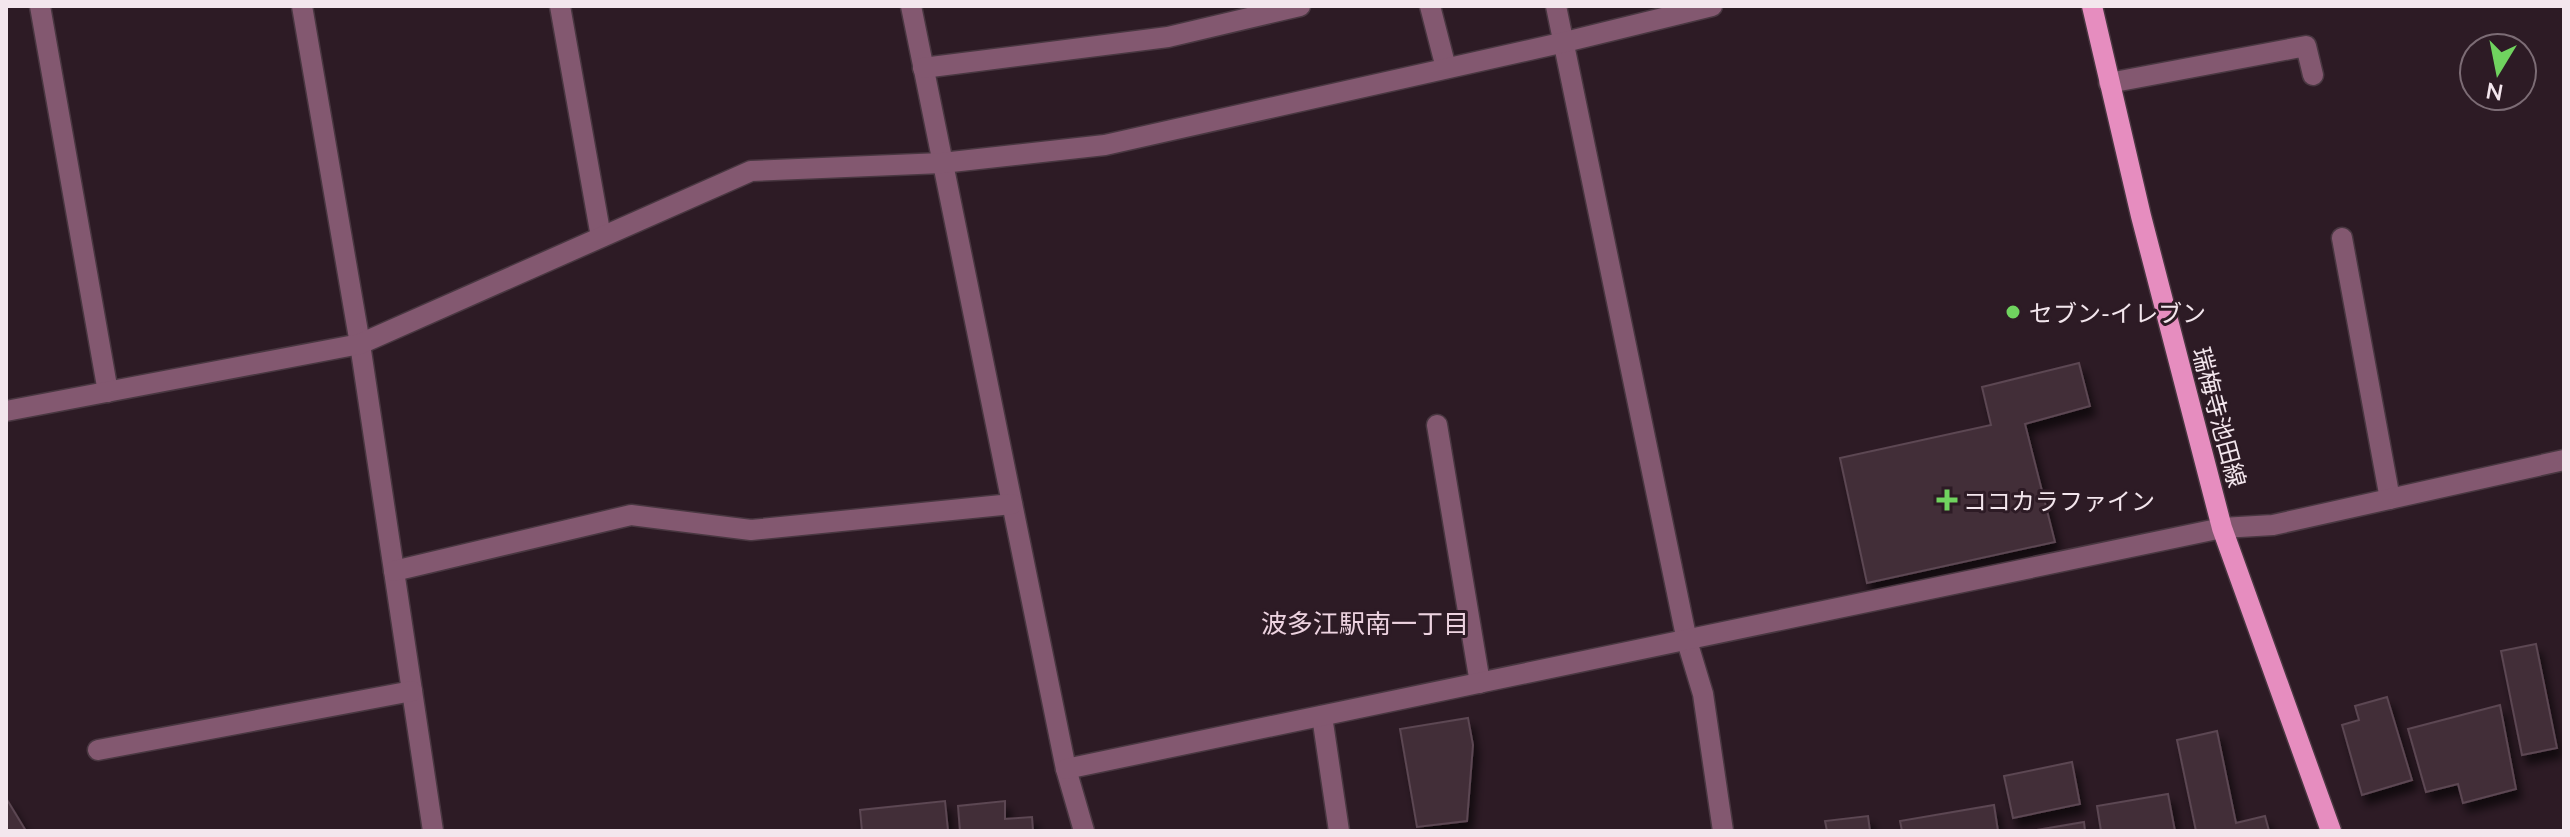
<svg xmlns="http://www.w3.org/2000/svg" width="2570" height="837" font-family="Lato,'Noto Sans JP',sans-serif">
	<defs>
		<filter id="shadow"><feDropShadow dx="5" dy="9" stdDeviation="4" flood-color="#0009"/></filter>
	</defs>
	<rect width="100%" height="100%" fill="#2d1b25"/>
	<!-- building -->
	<g fill="#422e39" stroke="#5c4752" stroke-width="2" filter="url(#shadow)">
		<polygon points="2079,363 2090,406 2025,424 2055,542 1867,583 1840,458 1991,425 1982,387"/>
		<polygon points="2536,644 2557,748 2522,755 2501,651"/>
		<polygon points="2387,697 2412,780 2362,795 2342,725 2359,720 2355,706"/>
		<polygon points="2500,705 2516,789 2463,803 2458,784 2426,792 2408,729"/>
		<polygon points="1468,718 1473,745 1467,821 1417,827 1400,729"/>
		<polygon points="2217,731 2236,823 2265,816 2269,831 2196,831 2177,740"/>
		<polygon points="2072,762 2080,804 2013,818 2004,776"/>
		<polygon points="2168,794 2175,831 2101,831 2097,806"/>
		<polygon points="6,798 26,831 6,831"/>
		<polygon points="945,801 948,831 862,831 860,810"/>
		<polygon points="1005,801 1005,819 1032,817 1033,831 960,831 958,806"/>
		<polygon points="1994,805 1998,831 1902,831 1900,821"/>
		<polygon points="1868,816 1870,831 1827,831 1825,821"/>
		<polygon points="2084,822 2085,831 2031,831"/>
	</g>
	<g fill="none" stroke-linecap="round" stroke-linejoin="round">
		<defs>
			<g id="minor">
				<polyline points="40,6 108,392"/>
				<polyline points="302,6 360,344 433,831"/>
				<polyline points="560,6 601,237"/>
				<polyline points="911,6 1066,769 1084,831"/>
				<polyline points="1430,6 1446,68"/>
				<polyline points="1556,6 1687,641 1703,694 1723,831"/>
				<polyline points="923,68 1168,37 1300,6"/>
				<polyline points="2109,83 2306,46 2313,75"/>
				<polyline points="2342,238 2390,499"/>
				<polyline points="6,411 360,344 751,171 942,163 1105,145 1565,42 1712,6"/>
				<polyline points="1437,425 1480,683"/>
				<polyline points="394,571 631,515 751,530 1012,504"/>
				<polyline points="1322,716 1339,831"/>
				<polyline points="98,750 412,691"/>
				<polyline points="1066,769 2222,528 2273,525 2564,460"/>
			</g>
			<polyline id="major" points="2092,6 2141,216 2222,528 2331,831"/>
		</defs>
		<!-- minor casing -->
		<use href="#minor" stroke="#493741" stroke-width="23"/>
		<!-- major casing -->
		<use href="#major" stroke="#493741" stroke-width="23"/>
		<!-- minor -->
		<use href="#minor" stroke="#835870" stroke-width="20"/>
		<!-- major -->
		<use href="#major" stroke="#e68dbf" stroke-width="20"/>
	</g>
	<!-- markers -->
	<g fill="#70d35f" stroke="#2d1b25" stroke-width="3">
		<circle cx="2013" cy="312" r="8"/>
		<path d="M1943 488h8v8h8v8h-8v8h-8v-8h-8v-8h8z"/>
	</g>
	<g text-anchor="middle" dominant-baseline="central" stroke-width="6" stroke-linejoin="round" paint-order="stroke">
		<!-- poi labels -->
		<g font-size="24" fill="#f3e6ed" stroke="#2d1b25" text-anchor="start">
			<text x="2029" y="312">セブン-イレブン</text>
			<text x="1963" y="500">ココカラファイン</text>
		</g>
		<!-- street labels -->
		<g font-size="24" fill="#f3e6ed" stroke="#2d1b25">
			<text transform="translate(2220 417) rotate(75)">瑞梅寺池田線</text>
		</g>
		<!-- neighbourhood labels -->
		<g font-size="26" fill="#edd3e0" stroke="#2d1b25">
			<text x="1365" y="623">波多江駅南一丁目</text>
		</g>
	</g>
	<!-- border -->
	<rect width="2570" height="837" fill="none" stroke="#f3e6ed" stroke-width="16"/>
	<!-- north arrow -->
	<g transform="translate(2498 72) rotate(190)"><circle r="38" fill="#2d1b25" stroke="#7c6c75" stroke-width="2"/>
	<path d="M0-6L14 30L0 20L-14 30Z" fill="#70d35f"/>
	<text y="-12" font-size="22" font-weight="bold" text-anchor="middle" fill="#f3e6ed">N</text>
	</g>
</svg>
